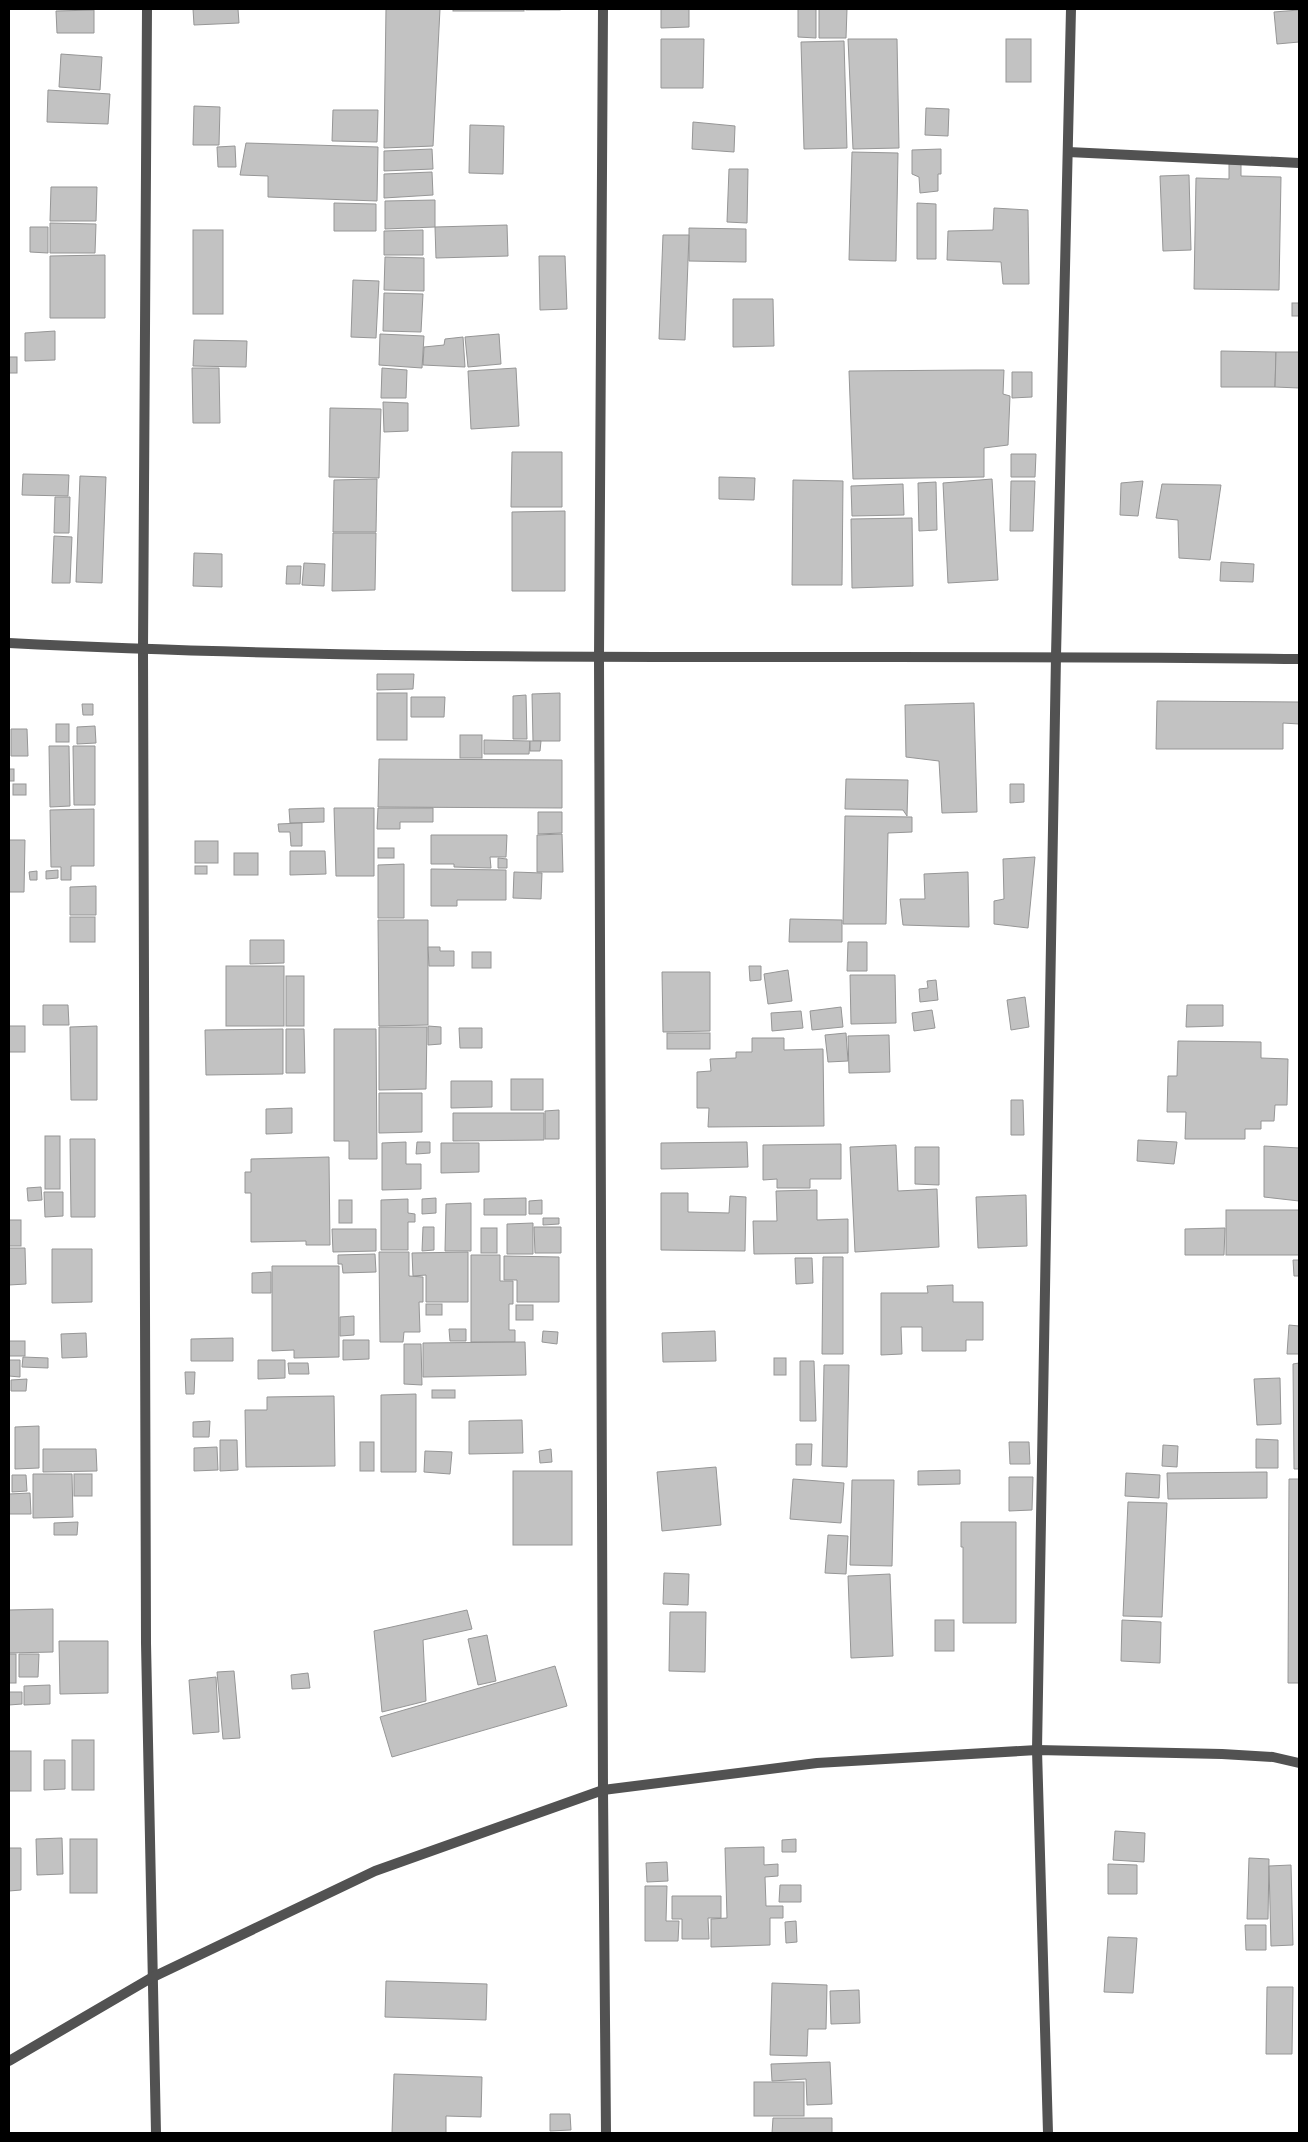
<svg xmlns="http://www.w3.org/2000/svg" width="1308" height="2142" font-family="'Fira Sans Condensed',sans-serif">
	<rect width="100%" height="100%" fill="#fff"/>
	<!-- building -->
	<g fill="#c2c2c2" stroke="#969696">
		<polygon points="193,9 238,9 239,23 194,25"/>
		<polygon points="386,9 440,9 433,146 384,148"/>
		<rect x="453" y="9" width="71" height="2"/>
		<rect x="526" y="9" width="34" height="1"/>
		<polygon points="661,9 689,9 689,27 661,28"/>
		<polygon points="798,9 816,9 816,38 798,37"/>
		<polygon points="819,9 847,9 846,38 819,38"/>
		<polygon points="94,10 94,33 57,33 56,11"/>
		<polygon points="1299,10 1299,42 1277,44 1274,12"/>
		<polygon points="661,39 704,39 703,88 661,88"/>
		<polygon points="848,39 897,39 899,148 853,149"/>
		<rect x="1006" y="39" width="25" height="43"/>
		<polygon points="844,41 847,148 804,149 801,42"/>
		<polygon points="61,54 102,57 100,90 59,87"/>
		<polygon points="48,90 110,94 108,124 47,122"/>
		<polygon points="194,106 220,107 219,145 193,145"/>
		<polygon points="926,108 949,109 948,136 925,135"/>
		<polygon points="333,110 378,110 377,142 332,141"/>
		<polygon points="693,122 735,126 734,152 692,149"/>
		<polygon points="470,125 504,126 503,174 469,173"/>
		<polygon points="246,143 378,147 377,201 268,197 268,176 240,175"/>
		<polygon points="235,146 236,167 218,167 217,147"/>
		<polygon points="432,149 433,169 384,171 384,151"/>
		<polygon points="941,149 941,174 938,174 938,191 920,193 919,177 912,174 912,150"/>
		<polygon points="852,152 898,153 896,261 849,260"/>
		<polygon points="1229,164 1241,164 1241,176 1281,177 1279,290 1194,289 1196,178 1229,179"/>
		<polygon points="729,169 748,169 747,223 727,222"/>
		<polygon points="432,172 433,195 384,198 384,174"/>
		<polygon points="1189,175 1191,250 1163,251 1160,176"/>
		<polygon points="51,187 97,187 96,221 50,221"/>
		<polygon points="435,200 435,227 385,229 385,201"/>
		<polygon points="334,203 376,204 376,231 334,231"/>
		<polygon points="917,203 936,204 936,259 917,259"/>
		<polygon points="994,208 1028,210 1029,284 1003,284 1001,262 947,260 948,231 993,230"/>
		<polygon points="50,223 96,224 95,253 50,253"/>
		<polygon points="507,225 508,256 436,258 435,227"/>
		<polygon points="30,227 48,227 48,253 30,252"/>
		<polygon points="689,228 746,229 746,262 689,261"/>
		<rect x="193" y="230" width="30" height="84"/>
		<polygon points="423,230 423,255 384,255 384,231"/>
		<polygon points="663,235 689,235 685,340 659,339"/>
		<polygon points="105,255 105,318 50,318 50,256"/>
		<polygon points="539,256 565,256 567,309 540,310"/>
		<polygon points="385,257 424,258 424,291 384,290"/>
		<polygon points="353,280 379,281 376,338 351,337"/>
		<polygon points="384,293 423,294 421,332 383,331"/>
		<polygon points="733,299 773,299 774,346 733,347"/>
		<rect x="1292" y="303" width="7" height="13"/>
		<polygon points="55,331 55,360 25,361 25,333"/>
		<polygon points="380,334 424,336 422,368 379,365"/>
		<polygon points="499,334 501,364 468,367 465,337"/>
		<polygon points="463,337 465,367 423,365 424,347 444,345 445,339"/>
		<polygon points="194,340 247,341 246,367 193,366"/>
		<polygon points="1221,351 1276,352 1275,387 1221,387"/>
		<polygon points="1276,352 1299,352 1299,388 1275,387"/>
		<rect x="9" y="357" width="8" height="16"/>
		<polygon points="192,368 219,368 220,423 193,423"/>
		<polygon points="382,368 407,370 406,398 381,398"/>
		<polygon points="516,368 519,426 471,429 468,371"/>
		<polygon points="976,370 1004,370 1003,394 1010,396 1008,445 984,448 984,477 853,479 849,371"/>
		<polygon points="1012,372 1032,372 1032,397 1012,398"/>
		<polygon points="383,402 408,403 408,431 384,432"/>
		<polygon points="330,408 381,409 379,478 329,477"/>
		<polygon points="512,452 562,452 562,507 511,507"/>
		<polygon points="1011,454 1036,454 1035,477 1011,477"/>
		<polygon points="23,474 69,475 68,496 22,495"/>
		<polygon points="80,476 106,477 102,583 76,582"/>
		<polygon points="719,477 755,478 754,500 719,499"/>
		<polygon points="377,479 376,532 333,532 334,480"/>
		<polygon points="992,479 998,580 948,583 943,483"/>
		<polygon points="793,480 843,481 842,585 792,585"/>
		<polygon points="1011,481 1035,481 1033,531 1010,531"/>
		<polygon points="1143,481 1138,516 1120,515 1121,483"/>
		<polygon points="936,482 937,530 919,531 918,483"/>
		<polygon points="903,484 904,515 852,516 851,486"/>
		<polygon points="1162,484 1221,485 1210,560 1179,558 1178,520 1156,518"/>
		<polygon points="55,497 70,497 69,533 54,533"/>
		<polygon points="565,511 565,591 512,591 512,512"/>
		<polygon points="912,518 913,586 852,588 851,519"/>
		<polygon points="333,533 376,533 375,590 332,591"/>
		<polygon points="54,536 72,537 70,583 52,583"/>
		<polygon points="194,553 222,554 222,587 193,586"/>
		<polygon points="1221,562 1254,564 1253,582 1220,581"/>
		<polygon points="304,563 325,564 324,586 302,585"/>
		<polygon points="287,566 301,566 300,584 286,584"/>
		<polygon points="377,674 414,674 413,689 377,690"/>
		<rect x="377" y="693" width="30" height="47"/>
		<polygon points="560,693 560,741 533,741 532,694"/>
		<polygon points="526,695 527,739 513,739 513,696"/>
		<polygon points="411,697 445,697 444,717 411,717"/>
		<polygon points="1157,701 1299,702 1299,724 1283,723 1283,749 1156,749"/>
		<polygon points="974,703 977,812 942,813 939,761 906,757 905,705"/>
		<polygon points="82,704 93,704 93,715 83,715"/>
		<rect x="56" y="724" width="13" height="18"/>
		<polygon points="95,726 96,743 77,744 77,727"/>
		<polygon points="11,729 27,729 28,756 11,756"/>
		<rect x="460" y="735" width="22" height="23"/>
		<polygon points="484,740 530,741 529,754 484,754"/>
		<polygon points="530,741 541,741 540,751 530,751"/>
		<polygon points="49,746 69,746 70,806 50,807"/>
		<polygon points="73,746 95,746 95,805 74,805"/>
		<polygon points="379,759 562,760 562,808 378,807"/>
		<rect x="9" y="769" width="5" height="12"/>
		<polygon points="846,779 908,780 907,816 903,810 845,809"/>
		<rect x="13" y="784" width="13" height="11"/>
		<polygon points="1010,784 1024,784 1024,802 1010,803"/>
		<polygon points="324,808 324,822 290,823 289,809"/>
		<polygon points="334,808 374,808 374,876 336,876"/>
		<polygon points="378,808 433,808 433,822 400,822 400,829 377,829"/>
		<polygon points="94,809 94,866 71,866 71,880 61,880 61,867 51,867 50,810"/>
		<polygon points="538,812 562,812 562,833 538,834"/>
		<polygon points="845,816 912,817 912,832 888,833 886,924 843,924"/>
		<polygon points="302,823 302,846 291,846 290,832 279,832 278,824"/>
		<polygon points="562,834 563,872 537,872 537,835"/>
		<polygon points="431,835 507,835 506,857 490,857 491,868 454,867 454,864 431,864"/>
		<polygon points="9,840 25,840 24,892 9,892"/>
		<rect x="195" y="841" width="23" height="22"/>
		<rect x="378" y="848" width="16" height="10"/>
		<polygon points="290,851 325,851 326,874 290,875"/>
		<rect x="234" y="853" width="24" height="22"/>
		<polygon points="1035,857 1028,928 994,924 994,901 1004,899 1003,859"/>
		<polygon points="498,858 507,859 507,868 498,868"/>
		<polygon points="404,864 404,918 378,918 378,865"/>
		<rect x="195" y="866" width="12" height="8"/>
		<polygon points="431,869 506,870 506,900 457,900 457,906 431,906"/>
		<polygon points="58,870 58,878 46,879 46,871"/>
		<polygon points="37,871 37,880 30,880 29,872"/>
		<polygon points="514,872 542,873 541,899 513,898"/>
		<polygon points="968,872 969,927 903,925 900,899 925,899 924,874"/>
		<polygon points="96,886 96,915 70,915 70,887"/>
		<rect x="70" y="917" width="25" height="25"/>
		<polygon points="790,919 842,920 842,942 789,942"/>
		<polygon points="378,920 428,920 428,1025 379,1026"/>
		<polygon points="250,940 284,940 284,963 250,964"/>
		<polygon points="848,942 867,942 867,971 847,971"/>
		<polygon points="428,947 440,947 440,951 454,951 454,966 429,966"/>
		<rect x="472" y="952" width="19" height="16"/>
		<rect x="226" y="966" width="58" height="60"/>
		<polygon points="749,966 761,966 761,980 750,981"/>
		<polygon points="788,970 792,1001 768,1004 764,974"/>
		<polygon points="662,972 710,972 710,1031 663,1032"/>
		<polygon points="850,975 895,975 896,1023 851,1024"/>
		<rect x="286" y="976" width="18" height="50"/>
		<polygon points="936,980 938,1000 920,1002 919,989 928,988 927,981"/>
		<polygon points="1025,997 1029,1027 1011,1030 1007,1000"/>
		<polygon points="43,1005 68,1005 69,1025 43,1025"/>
		<polygon points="1187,1005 1223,1005 1223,1026 1186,1027"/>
		<polygon points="841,1007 843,1027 812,1030 810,1011"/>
		<polygon points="932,1010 935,1028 914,1031 912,1013"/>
		<polygon points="801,1011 803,1028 772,1031 771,1013"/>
		<rect x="9" y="1026" width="16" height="26"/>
		<polygon points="97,1026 97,1100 71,1100 70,1027"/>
		<polygon points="428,1026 441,1027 441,1044 428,1045"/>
		<polygon points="379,1027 427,1027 426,1089 379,1090"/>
		<polygon points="459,1028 482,1028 482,1048 460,1048"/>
		<polygon points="283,1029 283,1074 206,1075 205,1030"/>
		<polygon points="286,1029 304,1029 305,1073 286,1073"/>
		<polygon points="334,1029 376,1029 377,1159 349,1159 349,1141 334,1141"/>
		<rect x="667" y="1033" width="43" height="16"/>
		<polygon points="846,1033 848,1061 828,1062 825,1035"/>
		<polygon points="889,1035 890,1072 849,1073 848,1036"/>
		<polygon points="752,1038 784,1038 784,1050 823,1049 824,1126 708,1127 709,1108 697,1108 697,1072 711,1071 710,1059 736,1058 736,1052 752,1052"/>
		<polygon points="1178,1041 1261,1042 1261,1058 1288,1059 1287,1105 1275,1105 1274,1121 1261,1121 1261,1129 1245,1129 1245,1139 1185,1139 1186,1112 1167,1112 1168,1076 1177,1076"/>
		<rect x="511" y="1079" width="32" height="31"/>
		<polygon points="451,1081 492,1081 492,1107 451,1108"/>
		<polygon points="379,1093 422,1093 422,1132 379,1133"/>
		<polygon points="1011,1100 1023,1100 1024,1135 1011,1135"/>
		<polygon points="292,1108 292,1133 266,1134 266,1109"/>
		<polygon points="559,1110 559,1139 545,1139 545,1111"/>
		<polygon points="453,1113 544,1113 544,1140 453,1141"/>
		<rect x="45" y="1136" width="15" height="53"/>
		<polygon points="70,1139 95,1139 95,1217 71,1217"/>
		<polygon points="1138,1140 1177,1142 1174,1164 1137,1161"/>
		<polygon points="406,1142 406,1164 421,1164 421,1189 382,1190 382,1143"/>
		<polygon points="417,1142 430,1142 430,1153 416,1154"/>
		<polygon points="747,1142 748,1167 661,1169 661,1143"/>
		<polygon points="441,1143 479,1143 479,1172 441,1173"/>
		<polygon points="841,1144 841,1179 810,1179 810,1188 777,1188 777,1179 763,1180 763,1145"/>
		<polygon points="896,1145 898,1191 937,1189 939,1247 855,1252 850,1147"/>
		<polygon points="1264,1146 1299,1148 1299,1201 1264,1197"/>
		<polygon points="915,1147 939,1147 939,1185 915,1184"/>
		<polygon points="329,1157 330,1245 306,1245 306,1241 251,1242 251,1193 245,1193 245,1172 251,1172 251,1159"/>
		<polygon points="41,1187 42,1200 28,1201 27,1188"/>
		<polygon points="817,1190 817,1220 848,1219 848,1253 754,1254 753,1221 777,1221 776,1191"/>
		<polygon points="44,1192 63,1192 63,1216 45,1217"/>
		<polygon points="661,1193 688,1193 688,1212 729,1213 730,1196 746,1197 745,1251 661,1250"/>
		<polygon points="1026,1195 1027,1246 978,1248 976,1197"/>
		<polygon points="436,1198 436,1213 422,1214 422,1199"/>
		<polygon points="526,1198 526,1215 484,1215 484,1199"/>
		<polygon points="408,1199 408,1213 415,1214 415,1222 408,1222 408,1250 381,1250 381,1200"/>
		<rect x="339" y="1200" width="13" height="23"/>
		<polygon points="542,1200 542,1214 529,1214 529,1201"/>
		<polygon points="471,1203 471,1251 445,1251 446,1204"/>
		<rect x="1226" y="1210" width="73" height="45"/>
		<polygon points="543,1218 559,1218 559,1224 543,1225"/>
		<rect x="9" y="1220" width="12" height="26"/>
		<polygon points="533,1223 533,1254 507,1254 507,1224"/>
		<polygon points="423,1227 434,1227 434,1250 422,1251"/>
		<polygon points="534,1227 561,1227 561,1253 535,1253"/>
		<rect x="481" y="1228" width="16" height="25"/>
		<polygon points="1225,1228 1224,1255 1185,1255 1185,1229"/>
		<polygon points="332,1229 376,1229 376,1251 333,1252"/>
		<polygon points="9,1248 25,1248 26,1284 9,1285"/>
		<polygon points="52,1249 92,1249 92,1302 52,1303"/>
		<polygon points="379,1252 409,1252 409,1276 423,1277 423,1302 419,1302 420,1332 404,1332 403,1342 380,1342"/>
		<polygon points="468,1252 468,1302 426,1302 426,1275 413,1276 412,1253"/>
		<polygon points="375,1254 376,1272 343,1273 342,1264 338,1264 338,1255"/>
		<polygon points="471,1255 500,1255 500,1281 513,1281 513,1304 509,1304 509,1330 515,1330 515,1342 471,1342"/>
		<polygon points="504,1256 559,1257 559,1302 517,1302 517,1280 504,1280"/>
		<polygon points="823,1257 843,1257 843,1354 822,1354"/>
		<polygon points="795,1258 812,1258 813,1283 796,1284"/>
		<polygon points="1293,1260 1299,1260 1299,1276 1294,1276"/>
		<polygon points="272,1266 339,1266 339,1357 294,1358 294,1350 272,1351"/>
		<polygon points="271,1272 271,1293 252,1293 252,1273"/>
		<polygon points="953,1285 953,1302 983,1302 983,1340 966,1340 966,1351 922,1351 922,1327 901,1327 902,1354 881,1355 881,1293 928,1293 927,1286"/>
		<rect x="426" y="1304" width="16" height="11"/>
		<rect x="516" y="1305" width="17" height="15"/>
		<polygon points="354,1316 354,1335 340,1336 340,1317"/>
		<polygon points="1289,1325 1299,1326 1299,1354 1287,1354"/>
		<polygon points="449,1329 466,1329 466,1341 450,1341"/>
		<polygon points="543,1331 558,1332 557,1344 542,1342"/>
		<polygon points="715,1331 716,1361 663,1362 662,1333"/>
		<polygon points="86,1333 87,1357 62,1358 61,1334"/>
		<polygon points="233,1338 233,1361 191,1361 191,1339"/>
		<polygon points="343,1340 369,1340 369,1359 343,1360"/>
		<rect x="9" y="1341" width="16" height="15"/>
		<polygon points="525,1342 526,1375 423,1377 423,1343"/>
		<polygon points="404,1344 421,1344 422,1385 404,1384"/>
		<polygon points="23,1357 48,1358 48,1368 22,1367"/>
		<rect x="774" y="1358" width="12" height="17"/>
		<polygon points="9,1360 20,1360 20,1377 9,1376"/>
		<polygon points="258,1360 285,1360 285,1378 258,1379"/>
		<polygon points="800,1361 814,1361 816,1421 800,1421"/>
		<polygon points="288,1363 308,1363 309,1374 289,1374"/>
		<polygon points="1299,1363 1299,1469 1294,1469 1293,1364"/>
		<polygon points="824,1365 849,1365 847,1467 822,1466"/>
		<polygon points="185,1372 195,1372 194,1394 186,1394"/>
		<polygon points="1280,1378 1281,1424 1257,1425 1254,1379"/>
		<polygon points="27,1379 26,1391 11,1391 11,1380"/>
		<rect x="432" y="1390" width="23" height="8"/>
		<polygon points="416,1394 416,1472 381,1472 381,1395"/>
		<polygon points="334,1396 335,1466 246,1467 245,1410 267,1410 267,1397"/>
		<polygon points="522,1420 523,1453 469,1454 469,1421"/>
		<polygon points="210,1421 209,1437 193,1437 193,1422"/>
		<polygon points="39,1426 39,1468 15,1469 15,1427"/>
		<polygon points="1256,1439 1278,1440 1278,1468 1256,1468"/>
		<polygon points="220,1440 237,1440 238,1470 220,1471"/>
		<rect x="360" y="1442" width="14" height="29"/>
		<polygon points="1009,1442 1029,1442 1030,1464 1010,1464"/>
		<polygon points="796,1444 812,1444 811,1465 796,1465"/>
		<polygon points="1163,1445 1178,1446 1177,1467 1162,1466"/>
		<polygon points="217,1447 218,1470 194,1471 194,1448"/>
		<polygon points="43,1449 96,1449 97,1471 43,1472"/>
		<polygon points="551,1449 552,1462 540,1463 539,1451"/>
		<polygon points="425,1451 452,1452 450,1474 424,1472"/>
		<polygon points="716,1467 721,1525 662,1531 657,1472"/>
		<polygon points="960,1470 960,1484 918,1485 918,1471"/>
		<rect x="513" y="1471" width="59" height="74"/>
		<polygon points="1267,1472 1267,1498 1168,1499 1167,1473"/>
		<polygon points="1126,1473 1160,1475 1159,1498 1125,1496"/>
		<polygon points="33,1474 72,1474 73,1517 33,1518"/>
		<rect x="74" y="1474" width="18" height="22"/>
		<polygon points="12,1475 26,1475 27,1491 12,1492"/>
		<polygon points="1009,1477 1033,1477 1032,1510 1009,1511"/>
		<polygon points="793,1479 844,1483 841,1523 790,1519"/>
		<polygon points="1289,1479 1299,1479 1299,1683 1288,1683"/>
		<polygon points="852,1480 894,1480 892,1566 850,1565"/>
		<polygon points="30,1493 31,1514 9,1514 9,1494"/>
		<polygon points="1128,1502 1167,1503 1162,1617 1123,1616"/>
		<polygon points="78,1522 77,1535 54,1535 54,1523"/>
		<polygon points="961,1522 1016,1522 1016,1623 963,1623 963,1547 961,1547"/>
		<polygon points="828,1535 848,1536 846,1574 825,1573"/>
		<polygon points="664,1573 689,1574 688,1605 663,1604"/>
		<polygon points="890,1574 893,1656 851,1658 848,1576"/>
		<polygon points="53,1609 53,1652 9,1653 9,1610"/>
		<polygon points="467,1610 472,1629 423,1640 426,1701 382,1712 374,1631"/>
		<polygon points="670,1612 706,1612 705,1672 669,1671"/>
		<rect x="935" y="1620" width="19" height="31"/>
		<polygon points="1122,1620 1161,1622 1160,1663 1121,1661"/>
		<polygon points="487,1635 496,1681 478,1685 468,1639"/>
		<polygon points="59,1641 108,1641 108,1693 60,1694"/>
		<rect x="9" y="1654" width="7" height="29"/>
		<polygon points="19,1654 39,1654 38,1677 19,1677"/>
		<polygon points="555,1666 567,1706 392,1757 380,1717"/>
		<polygon points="234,1671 240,1738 223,1739 217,1672"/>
		<polygon points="308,1673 310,1688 292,1689 291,1675"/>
		<polygon points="216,1677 219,1732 193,1734 189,1680"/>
		<polygon points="50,1685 50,1704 24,1705 24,1686"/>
		<polygon points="9,1692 22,1692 22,1704 9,1705"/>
		<rect x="72" y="1740" width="22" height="50"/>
		<rect x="9" y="1751" width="22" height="40"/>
		<polygon points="44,1760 65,1760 65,1789 44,1790"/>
		<polygon points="1115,1831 1145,1833 1144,1862 1113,1860"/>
		<polygon points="62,1838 63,1874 37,1875 36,1839"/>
		<rect x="70" y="1839" width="27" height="54"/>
		<polygon points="796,1839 796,1852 782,1852 782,1840"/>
		<polygon points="764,1847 764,1865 778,1864 778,1876 765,1877 766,1906 783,1906 783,1918 770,1918 770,1945 711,1947 711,1919 727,1918 725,1848"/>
		<polygon points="9,1848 21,1848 21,1890 9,1891"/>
		<polygon points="1249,1858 1269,1859 1268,1919 1247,1919"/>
		<polygon points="667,1862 668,1881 647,1882 646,1863"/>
		<polygon points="1108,1864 1137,1865 1137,1894 1108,1894"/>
		<polygon points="1291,1865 1293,1945 1271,1946 1269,1866"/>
		<polygon points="780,1885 801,1885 801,1902 779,1902"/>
		<polygon points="645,1886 667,1886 666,1921 679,1921 678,1941 645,1941"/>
		<polygon points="672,1896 721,1896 721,1918 708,1918 709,1939 682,1939 682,1919 672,1919"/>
		<polygon points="796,1921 797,1942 786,1943 785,1922"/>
		<polygon points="1245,1925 1266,1925 1266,1950 1246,1950"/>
		<polygon points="1108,1937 1137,1938 1133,1993 1104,1992"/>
		<polygon points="386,1981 487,1984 486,2020 385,2017"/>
		<polygon points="772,1983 827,1985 826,2029 808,2029 807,2056 770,2055"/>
		<polygon points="1267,1987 1293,1987 1292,2054 1266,2054"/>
		<polygon points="859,1990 860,2023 831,2024 830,1991"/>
		<polygon points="830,2062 832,2104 807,2105 806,2079 772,2081 771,2064"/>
		<polygon points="394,2074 482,2077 481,2117 446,2116 446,2133 392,2133"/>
		<rect x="754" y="2082" width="50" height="34"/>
		<polygon points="550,2114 570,2114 571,2130 550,2131"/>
		<polygon points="773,2118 832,2118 832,2133 772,2133"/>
	</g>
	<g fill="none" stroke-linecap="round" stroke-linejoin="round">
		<!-- minor -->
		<g stroke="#525252" stroke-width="10">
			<polyline points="147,9 143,650 146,1643 156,2133"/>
			<polyline points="603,9 599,658 603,1790 606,2133"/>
			<polyline points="1068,152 1299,163"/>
			<path d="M9,643C438,665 869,653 1299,659"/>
			<polyline points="9,2061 151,1978 375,1871 603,1790 817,1763 1037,1750 1222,1754 1273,1757 1299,1763"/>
			<polyline points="1048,2133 1037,1750 1056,656 1071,9"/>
		</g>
	</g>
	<!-- border -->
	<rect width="1308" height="2142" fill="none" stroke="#000000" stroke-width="20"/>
</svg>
